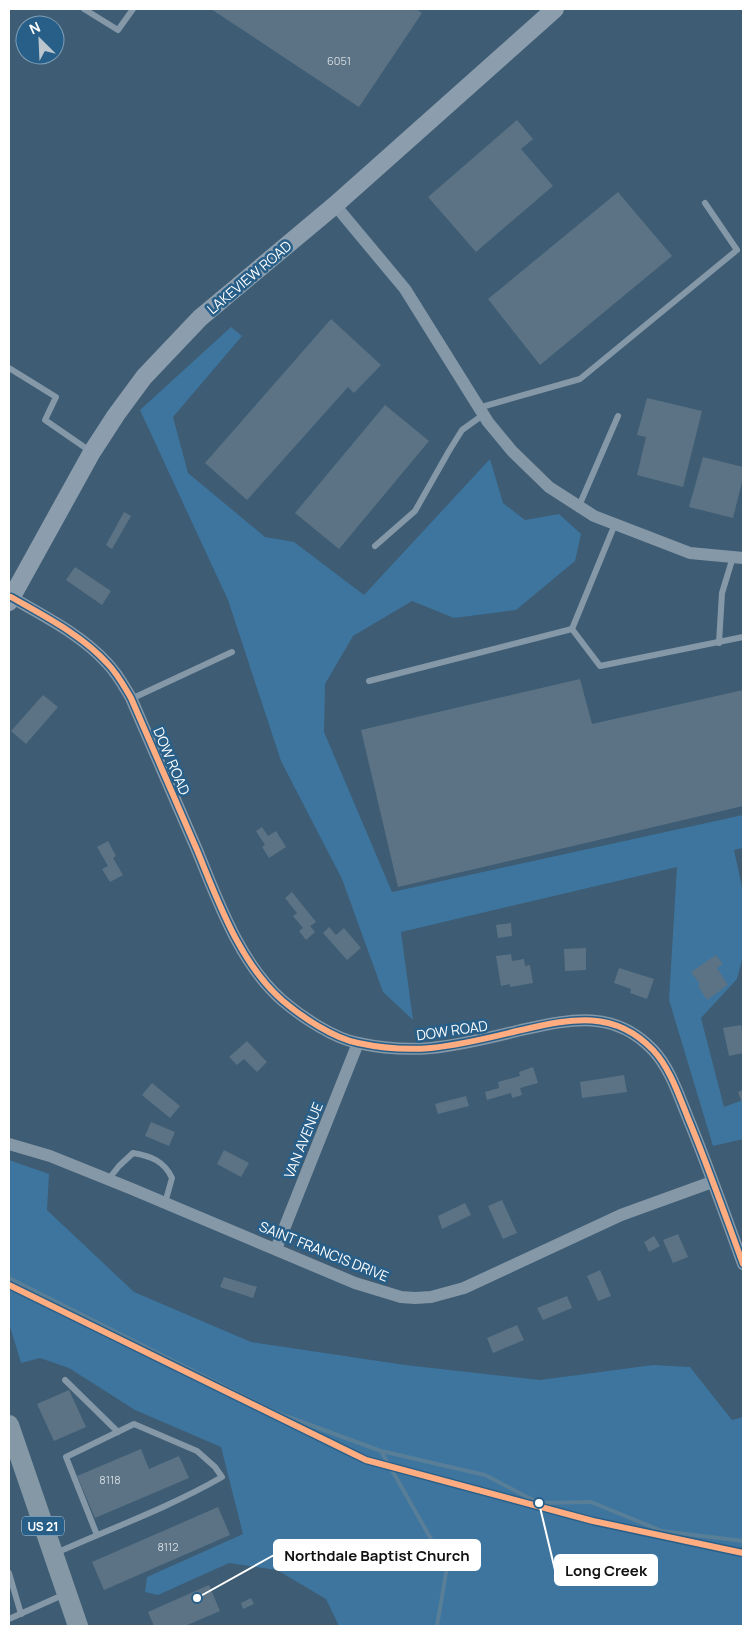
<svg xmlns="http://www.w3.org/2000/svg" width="752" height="1635" font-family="Manrope,sans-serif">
	<rect width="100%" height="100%" fill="#3e5c73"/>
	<!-- green -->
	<g fill="#3d759e">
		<polygon points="231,327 242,336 173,417 188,473 265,537 294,542 364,595 490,459 503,503 525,520 559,514 581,534 575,561 516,610 454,618 412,601 353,636 325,684 324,732 392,892 743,815 743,848 734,850 743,892 743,956 737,979 701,1018 724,1107 743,1100 743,1139 713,1146 669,1000 677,867 401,932 413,1020 383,992 342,879 281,761 228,600 140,410"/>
		<polygon points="9,1160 49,1174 47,1210 134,1292 251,1342 405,1365 540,1380 653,1365 690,1367 732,1420 743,1417 743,1626 339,1626 326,1599 277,1570 229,1563 158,1595 145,1592 147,1577 243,1534 221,1447 135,1410 69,1368 40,1358 21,1363 9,1323"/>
	</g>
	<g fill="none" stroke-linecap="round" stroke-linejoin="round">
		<!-- stream -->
		<g stroke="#587e98" stroke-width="4">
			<polyline points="9,1278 275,1412 381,1451 485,1475 539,1503 591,1502 662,1531 743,1541"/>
			<polyline points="381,1451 447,1567 437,1626"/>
		</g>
	</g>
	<!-- building -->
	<g fill="#5b7385">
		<polygon points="211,9 416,9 422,13 359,107"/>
		<polygon points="517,120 533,139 521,149 553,186 476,252 428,197"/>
		<polygon points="618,192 672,256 540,365 488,299"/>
		<polygon points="331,319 381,365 354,393 348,387 247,500 205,463"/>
		<polygon points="647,398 702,411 683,487 637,475 646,437 637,435"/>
		<polygon points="385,405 429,441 339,549 295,513"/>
		<polygon points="703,457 743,467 743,478 733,518 689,507"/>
		<polygon points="124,512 131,516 112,549 106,545"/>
		<polygon points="75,567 111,591 102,605 66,580"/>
		<polygon points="580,679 592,724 743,690 743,806 398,887 361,730"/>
		<polygon points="43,695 58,707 26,744 11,731"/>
		<polygon points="262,827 268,836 276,831 286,847 269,858 262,847 265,845 256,831"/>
		<polygon points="108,841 116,856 113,858 123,875 110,882 102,869 108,866 97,847"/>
		<polygon points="292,892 316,922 310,926 315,932 306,940 299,931 303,928 293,916 297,913 285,898"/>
		<polygon points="511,923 512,936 498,938 496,925"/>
		<polygon points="329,927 336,935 344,928 361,948 347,960 323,933"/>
		<polygon points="586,948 586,970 565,971 564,949"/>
		<polygon points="511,954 512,961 524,959 525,966 530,965 533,983 510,987 510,984 501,986 496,956"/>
		<polygon points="716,955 723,964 717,968 728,985 707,1000 698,986 700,984 691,972"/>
		<polygon points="619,968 654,979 647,999 630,993 631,989 614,983"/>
		<polygon points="741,1025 743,1036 743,1053 729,1056 723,1028"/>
		<polygon points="247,1041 267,1062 257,1072 244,1059 237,1065 229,1057"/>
		<polygon points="533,1067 538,1083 520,1088 522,1095 512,1098 511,1093 487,1100 485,1092 499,1088 498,1082 520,1076 519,1072"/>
		<polygon points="624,1075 627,1092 582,1098 580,1082"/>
		<polygon points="152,1083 180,1106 170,1118 142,1095"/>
		<polygon points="743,1090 743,1105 738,1092"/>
		<polygon points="466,1096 469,1106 438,1114 435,1104"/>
		<polygon points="151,1122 175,1132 169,1146 145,1136"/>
		<polygon points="224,1150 249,1163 241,1177 217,1164"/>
		<polygon points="502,1200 517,1233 503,1239 488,1206"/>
		<polygon points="465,1203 471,1215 442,1229 438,1216"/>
		<polygon points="678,1234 688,1257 673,1263 663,1240"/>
		<polygon points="654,1236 660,1246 649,1252 644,1242"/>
		<polygon points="600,1270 611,1296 598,1301 587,1276"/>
		<polygon points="224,1277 257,1287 253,1298 220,1287"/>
		<polygon points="567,1296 572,1308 543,1320 537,1308"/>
		<polygon points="517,1325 524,1340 493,1353 487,1338"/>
		<polygon points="69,1390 86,1427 54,1441 37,1404"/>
		<polygon points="141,1449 149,1469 179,1456 189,1478 95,1518 77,1476"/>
		<polygon points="218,1507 230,1535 104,1590 92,1562"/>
		<polygon points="209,1585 220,1611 185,1626 154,1626 148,1612"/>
		<polygon points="251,1598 254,1604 243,1609 241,1603"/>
	</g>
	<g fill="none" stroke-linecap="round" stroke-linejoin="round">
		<!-- lane -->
		<g stroke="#8598a8" stroke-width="6">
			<polyline points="84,9 118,30 133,9"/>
			<polyline points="9,368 56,397 45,420 90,451"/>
			<polyline points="478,408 580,379 737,250 705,203"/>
			<polyline points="579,506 618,416"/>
			<polyline points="375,546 415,511 449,451 462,430 483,415"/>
			<polyline points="572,629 615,524"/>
			<polyline points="719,643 722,593 733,557"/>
			<polyline points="369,681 572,629 600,666 743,637"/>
			<polyline points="131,699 232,652"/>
			<path d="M108,1180L119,1166L133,1153C151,1156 164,1161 172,1178L165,1203"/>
			<polyline points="65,1380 118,1432"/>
			<path d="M56,1553C112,1528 170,1507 222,1477L215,1467L197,1451L134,1424L66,1457L97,1535"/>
			<polyline points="9,1573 21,1614"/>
			<polyline points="9,1619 65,1594"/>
		</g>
		<!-- street -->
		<g stroke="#8598a8" stroke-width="12">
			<polyline points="335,205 405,289 488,422 512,451 549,487 594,516 690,553 743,558"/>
			<path d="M11,597C44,616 82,635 107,663C117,673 124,686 131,698C153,749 175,799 197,850C218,901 240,964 283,1001C302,1017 333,1038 358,1043C381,1048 408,1050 431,1048C460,1045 489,1038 517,1031C567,1020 612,1007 653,1050C670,1068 679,1096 688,1118C708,1166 725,1215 743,1264"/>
			<polyline points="9,1144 50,1156 132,1189 355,1283 401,1297 415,1298 431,1297 464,1288 621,1215 712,1182"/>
			<polyline points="276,1249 358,1043"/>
		</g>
		<!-- secondary -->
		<polyline stroke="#8c9ead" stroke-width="18" points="9,602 92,452 116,415 144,377 200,318 335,205 555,9"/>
		<!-- primary -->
		<polyline stroke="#8498a6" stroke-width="20" points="9,1425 78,1626"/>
		<defs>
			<g id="cycleway">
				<path d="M11,597C44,616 82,635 107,663C117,673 124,686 131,698C153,749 175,799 197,850C218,901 240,964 283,1001C302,1017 333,1038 358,1043C381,1048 408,1050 431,1048C460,1045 489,1038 517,1031C567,1020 612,1007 653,1050C670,1068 679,1096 688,1118C708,1166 725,1215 743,1264"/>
				<polyline points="9,1285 366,1460 593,1521 743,1553"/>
			</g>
		</defs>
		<!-- cycleway casing -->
		<use href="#cycleway" stroke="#285f89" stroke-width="9"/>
		<!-- cycleway -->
		<use href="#cycleway" stroke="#ffac80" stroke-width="6"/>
	</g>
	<g text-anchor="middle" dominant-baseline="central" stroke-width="5" stroke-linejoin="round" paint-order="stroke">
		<!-- number labels -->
		<g font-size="11" fill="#d6dce0">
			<text x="339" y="60">6051</text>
			<text x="110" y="1479">8118</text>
			<text x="168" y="1546">8112</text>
		</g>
		<!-- shield labels -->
		<rect fill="#285f89" stroke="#becfdc" stroke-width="1" x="22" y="1516.5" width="42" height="19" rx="4"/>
		<g font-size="12" font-weight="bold" fill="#fff">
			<text x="43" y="1526">US 21</text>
		</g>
		<!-- street labels -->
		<g font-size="14" fill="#fff" stroke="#285f89">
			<text transform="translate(249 277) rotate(-40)">LAKEVIEW ROAD</text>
			<text transform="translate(172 761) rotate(67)">DOW ROAD</text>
			<text transform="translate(452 1030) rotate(-8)">DOW ROAD</text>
			<text transform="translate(303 1140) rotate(-68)">VAN AVENUE</text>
			<text transform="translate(324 1251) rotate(22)">SAINT FRANCIS DRIVE</text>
		</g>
	</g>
	<!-- callouts -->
	<path fill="none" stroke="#fff" stroke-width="2" d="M197 1598L274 1555M539 1503L555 1570"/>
	<g fill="#fff" stroke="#285f89" stroke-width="2">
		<circle cx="197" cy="1598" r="5"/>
		<circle cx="539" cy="1503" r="5"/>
	</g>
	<g fill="#fff" stroke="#fff" stroke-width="2">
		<rect x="274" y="1540" width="206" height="30" rx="5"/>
		<rect x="555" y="1555" width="102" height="30" rx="5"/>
	</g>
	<g font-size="15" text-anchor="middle" font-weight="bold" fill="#111">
		<text x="377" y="1561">Northdale Baptist Church</text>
		<text x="606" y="1576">Long Creek</text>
	</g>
	<!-- border -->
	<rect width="752" height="1635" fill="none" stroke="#ffffff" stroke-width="20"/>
	<!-- north arrow -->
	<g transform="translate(40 40) rotate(336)"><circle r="24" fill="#285f89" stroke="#7e9fb8"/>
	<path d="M0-4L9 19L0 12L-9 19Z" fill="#bbc6ce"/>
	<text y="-8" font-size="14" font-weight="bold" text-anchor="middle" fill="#ffffff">N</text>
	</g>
</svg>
